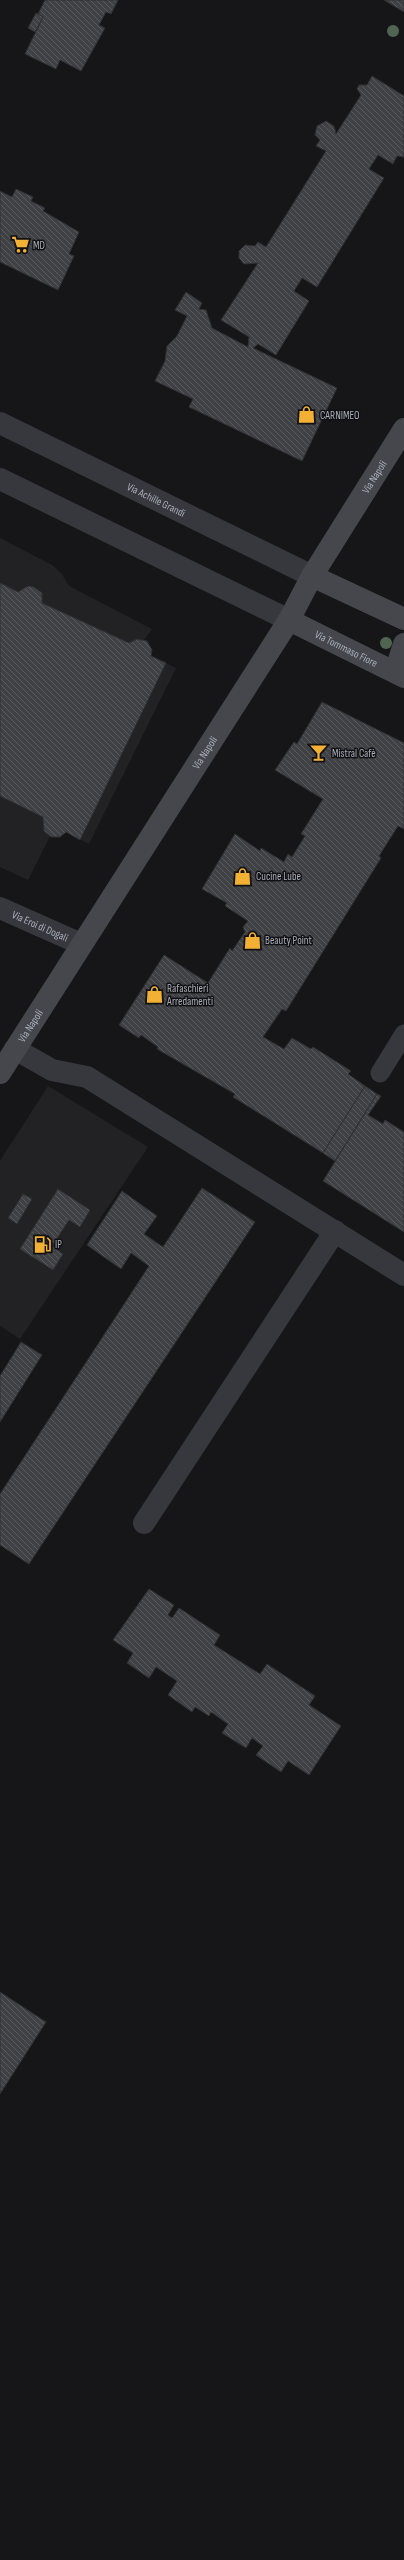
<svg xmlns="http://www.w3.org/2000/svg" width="404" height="2560" font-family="'Sofia Sans Condensed',sans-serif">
	<defs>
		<pattern id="building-back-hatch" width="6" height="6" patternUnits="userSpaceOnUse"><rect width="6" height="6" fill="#404145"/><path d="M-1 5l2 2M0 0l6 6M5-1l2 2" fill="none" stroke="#595a5e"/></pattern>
	</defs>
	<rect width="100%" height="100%" fill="#161618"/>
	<!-- built -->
	<g fill="#222225">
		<polygon points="0,538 52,565 62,574 69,586 152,629 144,640 150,645 151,656 176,668 89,844 66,832 60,837 50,836 28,880 0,867"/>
		<polygon points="48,1086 148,1147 20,1339 0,1326 0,1161"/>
	</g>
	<!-- building -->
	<g fill="url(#building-back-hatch)" stroke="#303034">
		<polygon points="45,0 118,0 111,14 106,12 99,25 105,28 81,71 60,60 56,69 25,54 43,17 38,14"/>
		<polygon points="384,0 404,0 404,12"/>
		<polygon points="36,13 43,17 35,32 28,28"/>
		<polygon points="372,76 404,96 404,157 397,156 393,164 378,155 369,169 384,178 317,287 302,278 294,291 309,301 276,355 258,344 253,348 337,388 302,461 189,407 193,399 155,381 165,361 167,346 177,336 187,316 175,310 186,292 202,303 199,309 206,310 212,328 248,347 249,337 221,320 258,263 244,264 239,258 239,251 245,245 255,246 258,242 266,247 326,151 316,146 320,140 315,135 317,126 326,121 334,126 336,134 361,95 357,89 359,85 367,85"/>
		<polygon points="16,189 33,197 31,201 45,208 43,211 79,232 69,254 74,256 58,290 0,262 0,191 12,197"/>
		<polygon points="0,583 18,592 28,586 34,587 42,593 42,603 129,643 137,639 147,641 152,650 151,656 166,663 80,840 66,832 60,837 51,837 44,831 43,817 0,796"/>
		<polygon points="322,702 404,743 404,829 398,826 379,856 381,858 286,1011 282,1009 263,1037 284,1049 292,1038 311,1049 313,1047 351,1071 348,1074 365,1086 323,1153 233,1097 235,1094 157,1049 158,1047 141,1035 139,1038 119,1025 164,955 208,983 230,948 232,951 245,932 243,927 248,921 225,906 227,903 202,889 235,834 260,851 261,848 284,862 288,854 292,857 305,836 301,834 323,799 275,770 294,742 297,744"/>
		<polygon points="365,1086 377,1094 335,1161 323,1153"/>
		<polygon points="377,1094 381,1096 368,1115 383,1124 385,1120 404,1132 404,1232 323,1181"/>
		<polygon points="202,1188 255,1222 29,1564 0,1545 0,1494 149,1266 131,1253 121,1269 87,1245 122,1191 157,1216 144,1234 163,1247"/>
		<polygon points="58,1189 90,1210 80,1227 69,1220 52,1246 63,1254 53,1270 20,1249"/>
		<polygon points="23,1194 32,1199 17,1224 8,1218"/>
		<polygon points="21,1342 42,1355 0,1422 0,1376"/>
		<polygon points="149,1589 174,1605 168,1615 172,1618 179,1608 220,1635 214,1645 260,1674 267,1664 315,1696 309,1705 341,1726 309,1775 288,1761 281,1772 256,1755 263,1746 252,1738 246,1748 222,1733 228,1724 211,1712 209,1716 195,1707 192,1712 168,1695 177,1681 156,1667 149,1678 127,1663 133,1653 113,1640"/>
		<polygon points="0,1992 46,2022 0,2094"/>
	</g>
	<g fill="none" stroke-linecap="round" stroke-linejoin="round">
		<!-- lane -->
		<polyline stroke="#37383d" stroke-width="19" points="380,1073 404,1034"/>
		<!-- street -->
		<g stroke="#37383d" stroke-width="22">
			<path id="s1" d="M0,423L312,576"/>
			<polyline points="0,479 289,620"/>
			<path id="s2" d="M0,908L81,944"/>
			<polyline points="15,1049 52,1070 87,1077 404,1275"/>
			<polyline points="144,1523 335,1231"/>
		</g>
		<!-- secondary -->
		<g stroke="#45474d" stroke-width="22">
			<polyline points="312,576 404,619"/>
			<path id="s3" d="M289,620L404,677"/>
			<polyline points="404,644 399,660 404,672"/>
			<path id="s4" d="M0,1073L259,667L289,620L312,576L404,429"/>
		</g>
	</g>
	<!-- trees -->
	<g fill="#506452">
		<circle cx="393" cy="31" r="6"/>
		<circle cx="386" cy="643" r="6"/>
	</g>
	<!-- icons -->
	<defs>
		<symbol id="supermarket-bare" viewBox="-9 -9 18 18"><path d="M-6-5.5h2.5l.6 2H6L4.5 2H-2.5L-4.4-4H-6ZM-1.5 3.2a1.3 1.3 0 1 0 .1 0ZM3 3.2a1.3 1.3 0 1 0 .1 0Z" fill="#f2b134" stroke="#111113" stroke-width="2.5" paint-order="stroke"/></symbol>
		<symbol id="shop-bare" viewBox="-9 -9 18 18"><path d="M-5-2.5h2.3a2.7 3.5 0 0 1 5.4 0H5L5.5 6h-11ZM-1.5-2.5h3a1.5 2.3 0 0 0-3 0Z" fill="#f2b134" stroke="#111113" stroke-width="2.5" paint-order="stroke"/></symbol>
		<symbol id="bar-bare" viewBox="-9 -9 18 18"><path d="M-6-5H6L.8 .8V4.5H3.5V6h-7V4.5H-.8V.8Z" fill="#f2b134" stroke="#111113" stroke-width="2.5" paint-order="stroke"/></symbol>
		<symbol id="fuel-bare" viewBox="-9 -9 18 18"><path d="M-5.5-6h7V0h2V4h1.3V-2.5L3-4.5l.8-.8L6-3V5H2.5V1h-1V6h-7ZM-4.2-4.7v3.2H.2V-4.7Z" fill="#f2b134" stroke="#111113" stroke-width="2.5" paint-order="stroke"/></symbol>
	</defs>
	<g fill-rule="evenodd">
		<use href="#supermarket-bare" x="8" y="232" width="25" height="25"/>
		<use href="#shop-bare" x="294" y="402" width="25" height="25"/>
		<use href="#bar-bare" x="306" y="740" width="25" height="25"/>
		<use href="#shop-bare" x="230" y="864" width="25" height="25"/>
		<use href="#shop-bare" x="240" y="928" width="25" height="25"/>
		<use href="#shop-bare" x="142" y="982" width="25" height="25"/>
		<use href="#fuel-bare" x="30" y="1232" width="25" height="25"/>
	</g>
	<g text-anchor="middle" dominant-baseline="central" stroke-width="3" stroke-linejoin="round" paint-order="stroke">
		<!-- poi labels -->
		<g font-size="11" fill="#a8adb8" stroke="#111113" text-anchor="start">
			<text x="33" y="245">MD</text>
			<text x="320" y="415">CARNIMEO</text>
			<text x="332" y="753">Mistral Cafè</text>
			<text x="256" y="876">Cucine Lube</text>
			<text x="265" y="940">Beauty Point</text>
			<text x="167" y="988">Rafaschieri<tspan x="167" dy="13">Arredamenti</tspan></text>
			<text x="55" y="1244">IP</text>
		</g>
		<!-- street labels -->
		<g font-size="11" fill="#a8adb8" stroke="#111113">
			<text stroke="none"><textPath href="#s4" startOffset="704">Via Napoli</textPath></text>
			<text stroke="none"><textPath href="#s1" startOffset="174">Via Achille Grandi</textPath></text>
			<text stroke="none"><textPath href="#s3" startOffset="64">Via Tommaso Fiore</textPath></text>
			<text stroke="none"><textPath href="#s4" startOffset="380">Via Napoli</textPath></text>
			<text stroke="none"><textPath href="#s2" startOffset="44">Via Eroi di Dogali</textPath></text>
			<text stroke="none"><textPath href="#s4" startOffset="56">Via Napoli</textPath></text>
		</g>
	</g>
</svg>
